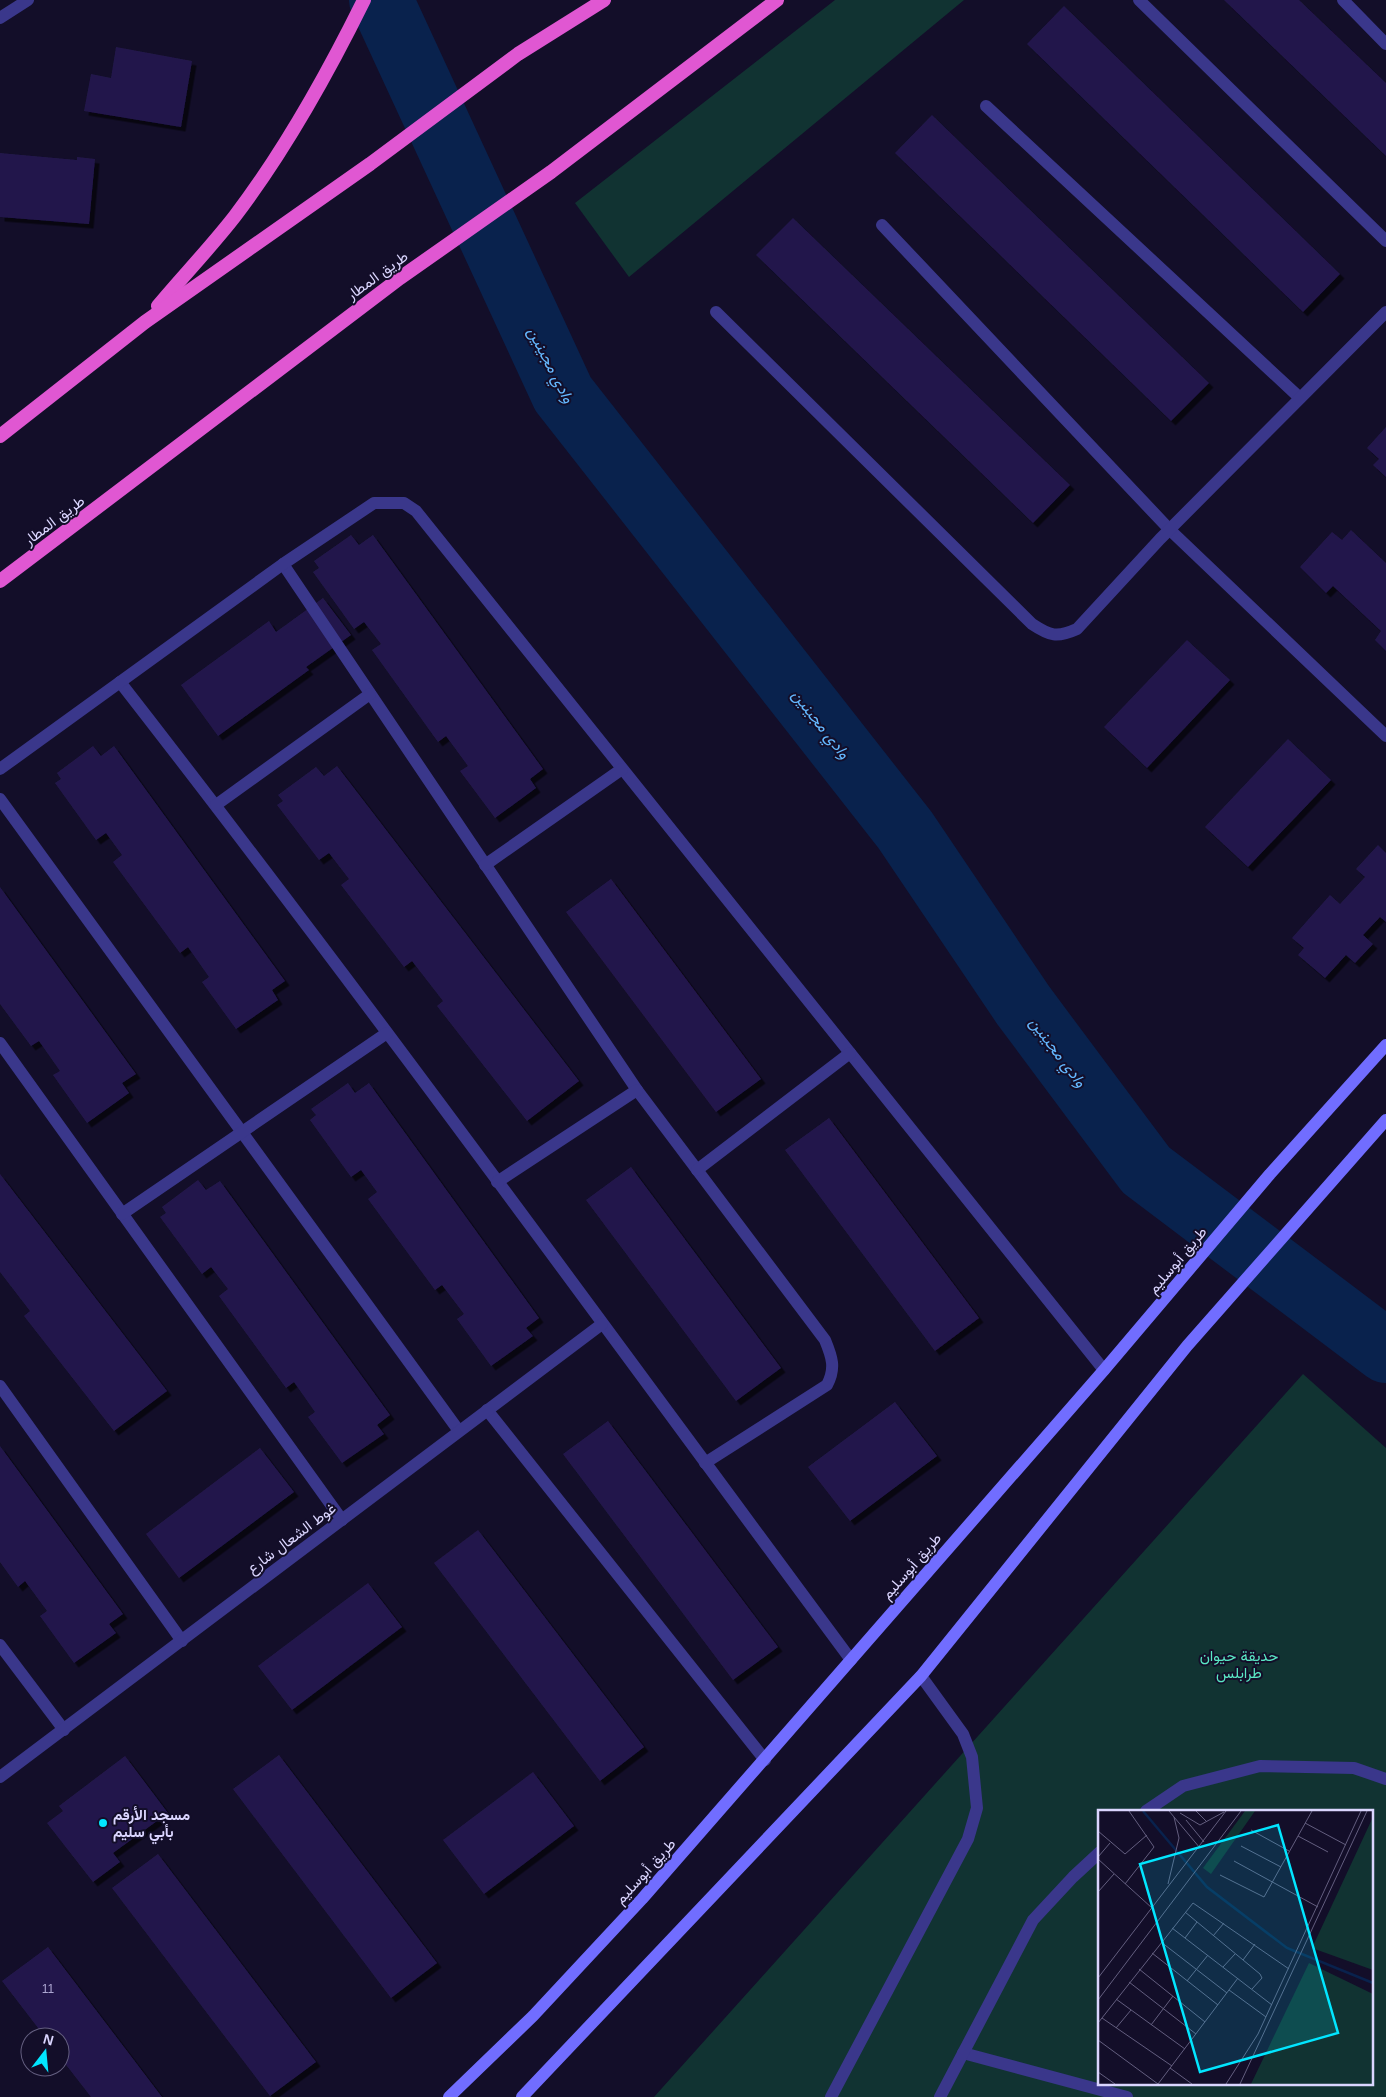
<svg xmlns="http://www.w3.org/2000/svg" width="1386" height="2097" font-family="Arial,Vazirmatn,sans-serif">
	<defs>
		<filter id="shadow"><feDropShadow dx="4.5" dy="4.5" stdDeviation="0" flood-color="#0009"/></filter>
	</defs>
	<rect width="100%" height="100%" fill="#130e29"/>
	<!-- green -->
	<g fill="#113332" fill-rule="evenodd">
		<polygon points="835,0 964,0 629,277 575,203"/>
		<path d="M1303,1374L1386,1448V2097H654ZM1100,1811H1372V2083H1100Z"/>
	</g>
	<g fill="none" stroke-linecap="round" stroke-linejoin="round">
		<!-- river -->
		<polyline stroke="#09224d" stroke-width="64" points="381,0 563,394 905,830 1023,1005 1146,1170 1386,1351"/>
	</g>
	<!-- building -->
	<g fill="#23194b" filter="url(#shadow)">
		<polygon points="1224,0 1299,0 1386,83 1386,156"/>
		<polygon points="1064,6 1340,274 1303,312 1027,44"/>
		<polygon points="116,47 192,61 181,127 84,111 91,74 111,78"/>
		<polygon points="932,115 1209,383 1171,421 895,153"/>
		<polygon points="0,153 77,160 77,157 95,159 89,224 0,217"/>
		<polygon points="793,218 1070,485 1033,523 756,255"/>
		<polygon points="1386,427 1386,477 1373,465 1379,459 1367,448"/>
		<polygon points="1351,530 1386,563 1386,651 1375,640 1381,631 1333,586 1326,593 1300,567 1332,532 1342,540"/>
		<polygon points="351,535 359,545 373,535 543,769 530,779 536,788 495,818 460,771 468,766 446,736 438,742 372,650 381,644 364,622 354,629 313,572 319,568 314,561"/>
		<polygon points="323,598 351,635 306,667 309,670 218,736 181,685 269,621 276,632"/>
		<polygon points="1187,640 1230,680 1147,768 1104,727"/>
		<polygon points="1288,739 1331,780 1248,867 1205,827"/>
		<polygon points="93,746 101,756 114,746 285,981 272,990 278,1000 236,1029 202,982 209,977 188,947 180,953 113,862 122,855 106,833 96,840 55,783 61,779 57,773"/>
		<polygon points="337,766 579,1081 527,1121 437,1006 443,1001 412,961 404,967 341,885 349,879 329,853 319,860 277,805 283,801 278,795 316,767 324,776"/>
		<polygon points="1378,845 1386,853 1386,922 1380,917 1363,935 1373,944 1355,963 1346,955 1325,978 1298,955 1304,948 1292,938 1330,895 1340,904 1365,877 1356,869"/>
		<polygon points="611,879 761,1079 716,1112 566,912"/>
		<polygon points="0,887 136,1074 122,1083 129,1093 87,1123 53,1075 60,1071 39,1041 31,1046 0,1004"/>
		<polygon points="348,1083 355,1093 369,1083 539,1318 526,1328 533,1336 491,1366 457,1319 464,1314 442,1285 435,1290 368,1199 377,1192 361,1170 351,1177 310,1120 316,1115 311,1109"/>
		<polygon points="829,1118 979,1318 935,1351 785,1150"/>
		<polygon points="631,1167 781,1368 736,1401 586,1200"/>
		<polygon points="0,1174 167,1391 114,1431 24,1316 30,1311 0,1272"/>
		<polygon points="198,1180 206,1190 220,1181 390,1415 377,1425 384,1434 342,1463 308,1417 315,1412 294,1382 286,1388 219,1296 228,1289 211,1267 202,1274 160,1217 166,1213 162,1207"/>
		<polygon points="895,1402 937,1456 850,1521 808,1467"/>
		<polygon points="608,1421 778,1647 733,1680 563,1454"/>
		<polygon points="0,1446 123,1614 109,1624 116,1633 74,1663 40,1616 47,1611 25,1581 18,1587 0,1562"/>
		<polygon points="260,1448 294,1492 179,1578 146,1534"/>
		<polygon points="478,1530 644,1747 600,1781 434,1563"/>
		<polygon points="368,1583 402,1627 292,1710 258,1666"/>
		<polygon points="279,1755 437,1963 391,1998 233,1789"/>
		<polygon points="125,1756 168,1813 113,1853 120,1862 93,1882 47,1823 63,1811 59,1806"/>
		<polygon points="533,1772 574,1826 484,1894 443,1840"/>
		<polygon points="158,1854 316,2062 270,2096 112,1888"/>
		<polygon points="48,1947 162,2097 91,2097 60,2057 60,2037 45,2037 2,1981"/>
	</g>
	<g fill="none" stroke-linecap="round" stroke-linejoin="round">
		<!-- service -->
		<g stroke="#3a378b" stroke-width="12">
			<polyline points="1343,0 1386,44"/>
			<polyline points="1146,1811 1183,1786 1260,1766 1354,1768 1386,1779"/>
			<polyline points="963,2053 1127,2097"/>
			<polyline points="831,2097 968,1839 977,1808 972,1757 963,1734 921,1676"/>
			<polyline points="940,2097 1033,1920 1073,1877 1100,1852"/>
		</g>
		<!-- minor -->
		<g stroke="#3a378b" stroke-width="12">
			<polyline points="1139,0 1386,241"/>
			<polyline points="0,18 28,0"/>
			<polyline points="986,106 1300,398"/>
			<polyline points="882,225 1170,530 1386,736"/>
			<path d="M716,312L1032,624C1050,636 1057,638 1077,629L1160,539L1386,312"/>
			<path d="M283,564L637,1090L825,1340C832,1357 836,1368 827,1385L705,1463"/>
			<path d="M120,682C370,1003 609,1333 851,1660"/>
			<polyline points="0,769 283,564 374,503 404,503 416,511 1104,1370"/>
			<polyline points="0,799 459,1431"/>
			<polyline points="216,805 370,694"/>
			<polyline points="485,865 622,769"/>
			<polyline points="0,1043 342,1520"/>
			<polyline points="697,1170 850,1053"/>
			<polyline points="497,1182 637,1090"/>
			<polyline points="122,1214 387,1033"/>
			<polyline points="0,1386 182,1641"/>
			<polyline points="487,1410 765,1760"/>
			<polyline points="0,1645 64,1730"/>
			<polyline points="0,1777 602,1324"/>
		</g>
		<!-- secondary -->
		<g stroke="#716dff" stroke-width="12">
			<polyline points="449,2097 533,2016 642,1899 1104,1370 1270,1174 1386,1045"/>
			<polyline points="522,2097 921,1676 1187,1346 1386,1120"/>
		</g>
		<!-- trunk -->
		<g stroke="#e057d2" stroke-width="14">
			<path d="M158,306C183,276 211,247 235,216C286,149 327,75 364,0"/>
			<polyline points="0,436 145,322 370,164 518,54 604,0"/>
			<polyline points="0,581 400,278 551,172 777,0"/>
		</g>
	</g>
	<!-- markers -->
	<circle fill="#02e6ff" stroke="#130e29" stroke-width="2" cx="103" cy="1823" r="5"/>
	<g text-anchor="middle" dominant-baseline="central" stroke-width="4" stroke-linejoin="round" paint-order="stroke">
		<!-- number labels -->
		<g font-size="12" fill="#ada7d2">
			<text x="48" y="1989">11</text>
		</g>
		<!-- street labels -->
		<g font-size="15" fill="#dbd6ff" stroke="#130e29">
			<text transform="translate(377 275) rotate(-36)">طريق المطار</text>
			<text transform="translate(54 520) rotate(-37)">طريق المطار</text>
			<text transform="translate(1177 1260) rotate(-50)">طريق أبوسليم</text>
			<text transform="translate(291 1538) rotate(-37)">غوط الشعال شارع</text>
			<text transform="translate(911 1566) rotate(-49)">طريق أبوسليم</text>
			<text transform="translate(645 1871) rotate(-48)">طريق أبوسليم</text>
		</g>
		<!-- park labels -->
		<g font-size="15" fill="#5ae7c4" stroke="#130e29">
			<text x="1239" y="1655">حديقة حيوان<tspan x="1239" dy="17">طرابلس</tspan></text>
		</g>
		<!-- poi labels -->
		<g font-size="15" font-weight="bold" fill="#dbd6ff" stroke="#130e29" text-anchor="start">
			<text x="113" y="1814">مسجد الأرقم<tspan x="113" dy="17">بأبي سليم</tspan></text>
		</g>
		<!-- water labels -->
		<g font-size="16" font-style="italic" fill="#64b8ff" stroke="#130e29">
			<text transform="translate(551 365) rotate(63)">وادي مجينين</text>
			<text transform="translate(821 724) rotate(52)">وادي مجينين</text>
			<text transform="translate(1058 1052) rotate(53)">وادي مجينين</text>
		</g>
	</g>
	<!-- overview -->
	<g transform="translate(1098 1810)">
		<rect width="275" height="275" fill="#130e29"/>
		<path d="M147,1H157L113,64L105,58ZM275,7V160L214,138ZM211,153L275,184V274H153Z" fill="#113332"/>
		<path fill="none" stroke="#09224d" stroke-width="2.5" d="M45,1L109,77L189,138L275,173"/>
		<path fill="none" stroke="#635e7f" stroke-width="1" d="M71,1L102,38M98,1L109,12M82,3L102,15L126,2M88,10L106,32M207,13L248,35M153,20L191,41M0,21L27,44L49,25M200,26L230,42M143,36L183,57M0,47L12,33M0,49L54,98M136,51L220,97M122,65L166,87L214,1M27,74L56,37L31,1M70,74L81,28L76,7M0,82L16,64M87,102L162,164L164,168L154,179M74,118L174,195M115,126L126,113M87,128L99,112M63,132L129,183M54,143L120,195M145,150L157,134M125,157L137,144M41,159L107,212M0,168L128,1M89,171L110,145M31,172L98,224M131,180L168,207M18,189L87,239M0,190L143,1M4,208L74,256M0,213L95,93L191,159M53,215L75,186M18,218L33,200M0,230L60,274M72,258L94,274M0,262L17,274M60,274L140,168M128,274L160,224L263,1M142,274L269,1"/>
		<path fill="#02e6ff" fill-opacity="0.15" stroke="#02e6ff" stroke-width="2.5" d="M180,15L240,223L102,262L42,54Z"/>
		<rect width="275" height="275" fill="none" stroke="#dbd6ff" stroke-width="2.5"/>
	</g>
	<!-- north arrow -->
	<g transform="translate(45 2052) rotate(16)"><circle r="24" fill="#130e29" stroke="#635e7f"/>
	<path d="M0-4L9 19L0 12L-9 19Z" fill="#02e6ff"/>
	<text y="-8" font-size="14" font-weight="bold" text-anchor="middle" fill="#dbd6ff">N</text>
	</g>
</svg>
